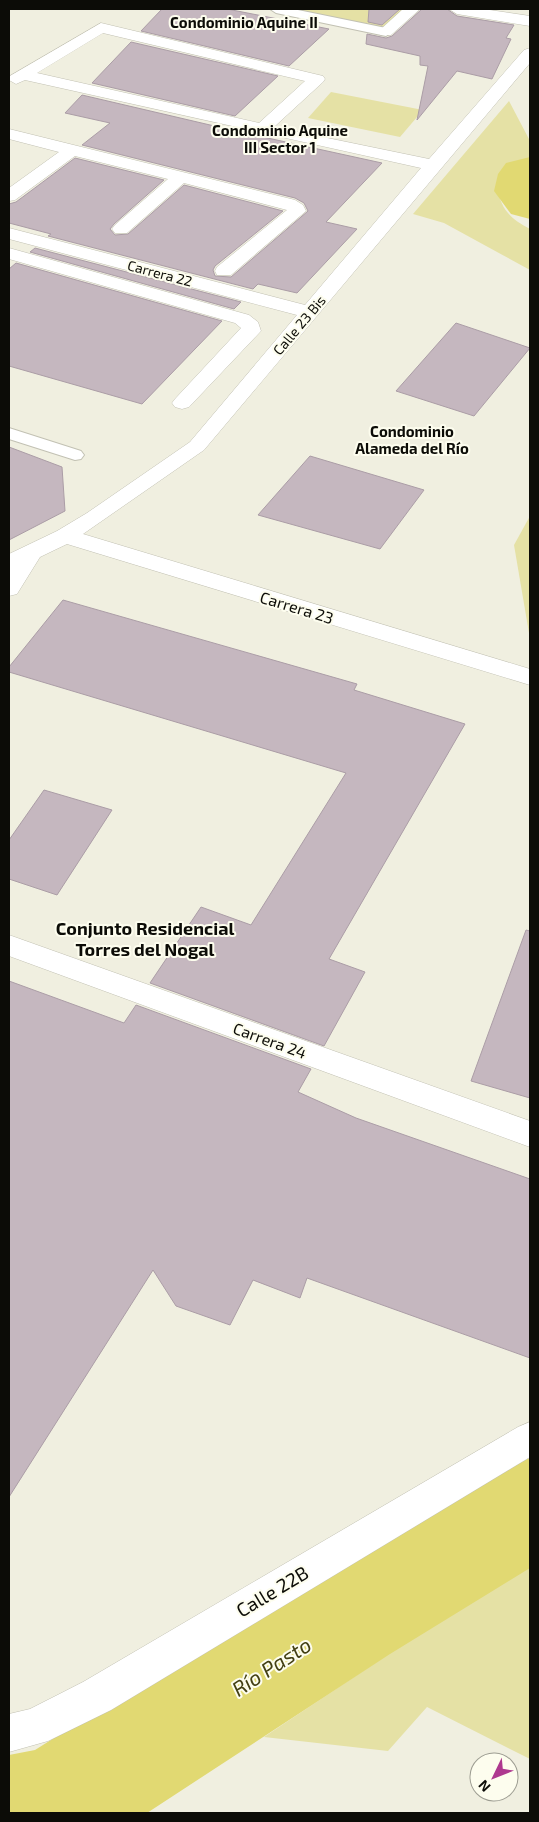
<svg xmlns="http://www.w3.org/2000/svg" width="539" height="1822" font-family="'Exo 2',sans-serif">
	<rect width="100%" height="100%" fill="#f0efe0"/>
	<!-- green -->
	<g fill="#e5e1a5">
		<polygon points="276,9 412,9 386,32"/>
		<polygon points="331,92 423,110 400,137 308,118"/>
		<path d="M509,101L530,141V165L506,169L497,187C501,209 510,219 530,229V270L444,223L413,214Z"/>
		<polygon points="530,516 530,639 514,545"/>
		<polygon points="530,1560 530,1759 427,1707 388,1751 264,1737"/>
	</g>
	<g fill="none" stroke-linecap="round" stroke-linejoin="round">
		<!-- river -->
		<g fill="#e1d972" fill-rule="evenodd">
			<polygon points="530,157 530,219 511,214 494,191 498,174 506,163"/>
			<polygon points="530,1458 530,1568 390,1654 147,1813 9,1813 9,1755 35,1750 312,1576 493,1473"/>
		</g>
	</g>
	<!-- building -->
	<g fill="#c5b7bf" stroke="#ab9da6">
		<polygon points="162,9 227,9 329,29 289,66 141,31"/>
		<polygon points="369,9 400,9 382,25 368,22"/>
		<polygon points="422,9 447,9 457,16 514,25 506,38 511,39 492,79 457,71 417,120 428,66 420,65 420,56 366,44 367,34 386,38 392,36"/>
		<polygon points="131,42 278,76 235,116 92,83"/>
		<polygon points="82,95 240,132 382,163 326,222 357,229 297,293 258,284 253,289 48,236 51,234 9,223 9,204 16,202 75,158 164,180 114,224 110,229 115,235 128,234 184,185 283,211 215,266 213,270 215,276 231,277 308,211 304,203 295,198 82,145 110,123 65,113"/>
		<polygon points="35,248 241,302 234,309 30,252"/>
		<polygon points="16,263 222,321 142,404 9,366 9,269"/>
		<polygon points="456,323 530,348 474,416 396,391"/>
		<polygon points="9,447 62,467 65,511 9,540"/>
		<polygon points="310,456 424,490 380,549 258,515"/>
		<polygon points="63,600 357,684 354,690 465,724 329,959 365,972 324,1046 150,983 201,907 251,925 346,773 9,672 9,667"/>
		<polygon points="44,790 112,810 57,895 9,879 9,840"/>
		<polygon points="526,930 530,931 530,1098 471,1081"/>
		<polygon points="9,981 124,1023 136,1005 311,1069 298,1092 356,1118 530,1179 530,1358 307,1278 300,1298 253,1280 230,1325 176,1306 153,1270 9,1497"/>
	</g>
	<g fill="none" stroke-linecap="round" stroke-linejoin="round">
		<defs>
			<g id="service">
				<polygon points="270,9 293,9 386,28 392,32 386,36 276,13"/>
				<polygon points="9,428 81,451 84,455 81,459 75,460 9,439"/>
			</g>
			<g id="minor">
				<polygon points="403,9 420,9 391,35 381,35 378,32 381,29"/>
				<polygon points="449,9 483,9 530,16 530,26 457,14"/>
				<path d="M101,23L323,76L325,79L323,82L274,127L429,159L524,50L530,48V63L204,450L83,534L530,669V685L67,544L40,557L17,594L9,596V554L57,531L87,513L190,442L297,315L9,239V228L305,305L421,168L25,80L16,84L9,80L10,76ZM103,33L305,81L259,123L37,73Z"/>
				<polygon points="9,129 295,200 303,205 306,211 231,275 217,275 215,271 217,267 287,210 184,183 127,233 115,233 112,229 115,225 168,179 75,156 15,200 9,201 9,188 59,152 9,139"/>
				<polygon points="9,248 249,315 258,322 261,331 189,407 182,409 175,407 172,403 175,399 241,328 235,323 9,259"/>
			</g>
			<polygon id="tertiary" points="9,935 530,1121 530,1147 9,956"/>
			<polygon id="secondary" points="530,1422 530,1457 111,1710 48,1741 9,1752 9,1714 30,1709 83,1682 518,1427"/>
		</defs>
		<!-- service casing -->
		<use href="#service" stroke="#c2c1b3" stroke-width="2"/>
		<!-- minor casing -->
		<use href="#minor" stroke="#c2c1b3" stroke-width="1"/>
		<!-- tertiary casing -->
		<use href="#tertiary" stroke="#c2c1b3" stroke-width="1"/>
		<!-- secondary casing -->
		<use href="#secondary" stroke="#c2c1b3" stroke-width="1"/>
		<!-- service -->
		<use href="#service" fill="#fff" fill-rule="evenodd"/>
		<!-- minor -->
		<use href="#minor" fill="#fff" fill-rule="evenodd"/>
		<!-- tertiary -->
		<use href="#tertiary" fill="#fff" fill-rule="evenodd"/>
		<!-- secondary -->
		<use href="#secondary" fill="#fff" fill-rule="evenodd"/>
	</g>
	<g text-anchor="middle" dominant-baseline="central" stroke-width="4" stroke-linejoin="round" paint-order="stroke">
		<!-- far-street labels -->
		<g font-size="14" fill="#0c0c07" stroke="#fdfdee">
			<text transform="translate(160 273) rotate(15)">Carrera 22</text>
			<text transform="translate(299 325) rotate(-50)">Calle 23 Bis</text>
		</g>
		<!-- far-neighbourhood labels -->
		<g font-size="15" font-weight="bold" fill="#0c0c07" stroke="#fdfdee">
			<text x="244" y="22">Condominio Aquine II</text>
			<text x="280" y="130">Condominio Aquine<tspan x="280" dy="17">III Sector 1</tspan></text>
			<text x="412" y="431">Condominio<tspan x="412" dy="17">Alameda del Río</tspan></text>
		</g>
		<!-- street labels -->
		<g font-size="16" fill="#0c0c07" stroke="#fdfdee">
			<text transform="translate(297 607) rotate(17)">Carrera 23</text>
			<text transform="translate(270 1040) rotate(20)">Carrera 24</text>
		</g>
		<!-- neighbourhood labels -->
		<g font-size="18" font-weight="bold" fill="#0c0c07" stroke="#fdfdee">
			<text x="145" y="928">Conjunto Residencial<tspan x="145" dy="21">Torres del Nogal</tspan></text>
		</g>
		<!-- near-street labels -->
		<g font-size="19" fill="#0c0c07" stroke="#fdfdee">
			<text transform="translate(272 1591) rotate(-31)">Calle 22B</text>
		</g>
		<!-- near-water labels -->
		<g font-size="21" font-style="italic" fill="#434014" stroke="#fdfdee">
			<text transform="translate(271 1666) rotate(-33)">Río Pasto</text>
		</g>
	</g>
	<!-- border -->
	<rect width="539" height="1822" fill="none" stroke="#0c0c07" stroke-width="20"/>
	<!-- north arrow -->
	<g transform="translate(494 1777) rotate(227)"><circle r="24" fill="#fdfdee" stroke="#9d9d92"/>
	<path d="M0-4L9 19L0 12L-9 19Z" fill="#ae388f"/>
	<text y="-8" font-size="14" font-weight="bold" text-anchor="middle" fill="#0c0c07">N</text>
	</g>
</svg>
